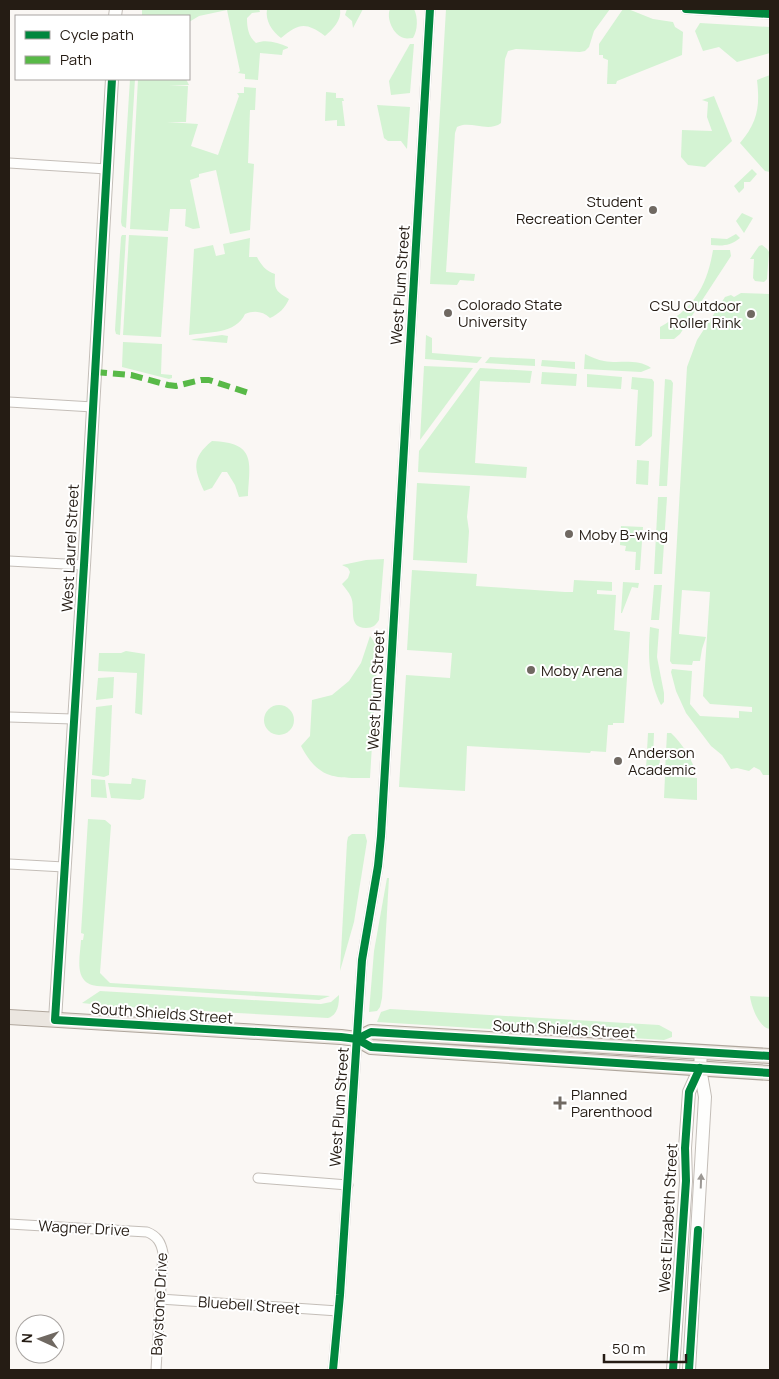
<svg xmlns="http://www.w3.org/2000/svg" width="779" height="1379" font-family="Manrope,sans-serif">
	<rect width="100%" height="100%" fill="#faf7f4"/>
	<!-- green -->
	<g fill="#d4f3d3">
		<path d="M142,9H259L260,12L252,13L247,18C247,27 248,36 256,43C267,39 278,43 288,47V48L283,50L282,55L260,53L258,80L245,79V74L238,73L240,71L227,10L199,16L189,22V16H142Z"/>
		<path d="M267,9H340C342,20 333,29 325,36C306,22 299,23 281,38C272,31 265,21 267,9Z"/>
		<polygon points="347,9 363,9 353,28 352,21 345,15"/>
		<path d="M390,9H414C418,17 418,30 413,38C410,38 407,39 404,38C393,35 386,18 390,9Z"/>
		<path d="M446,9H610L594,31L589,47L585,51L580,52L516,49L508,51L505,59L501,123C488,133 470,120 457,127L455,133L446,272L475,274L474,281L460,280L457,285L430,284Z"/>
		<polygon points="623,9 628,9 653,19 673,22 675,27 683,32 682,55 617,81 616,84 607,84 608,60 603,58 603,55 599,55 599,44"/>
		<polygon points="700,23 770,27 770,53 737,62 719,47 703,51 695,31"/>
		<polygon points="410,44 414,44 410,93 391,95 389,81"/>
		<path d="M770,75V172L765,171L740,143C758,122 760,106 757,80Z"/>
		<polygon points="130,79 135,79 126,228 122,226 121,222"/>
		<polygon points="138,79 186,79 189,85 169,85 188,86 186,122 167,122 198,124 191,146 218,155 239,96 237,93 244,93 244,87 256,88 255,110 250,110 248,163 254,164 250,230 230,234 216,170 199,174 199,177 190,180 200,228 193,229 185,226 186,209 170,209 168,231 130,229"/>
		<polygon points="326,92 336,93 336,98 343,98 344,101 342,101 345,126 337,126 337,120 325,121"/>
		<polygon points="714,96 732,141 705,167 688,165 681,157 682,130 712,131 707,117 708,102 702,100"/>
		<polygon points="377,105 410,107 407,149 401,141 388,141 384,138"/>
		<polygon points="752,169 757,174 750,182 744,182 744,188 739,193 734,186"/>
		<polygon points="742,213 753,218 744,233 736,221"/>
		<path d="M736,234L740,238C730,246 723,246 711,245V238L727,239Z"/>
		<polygon points="122,235 126,235 120,335 116,334 115,330 121,237"/>
		<polygon points="129,235 168,237 161,337 123,335"/>
		<path d="M250,238L249,257H257C261,265 266,271 275,274C274,290 276,291 289,299C285,308 279,314 270,318C263,311 254,310 245,314C236,334 208,332 189,335L194,249L213,245L216,256L225,254L223,244Z"/>
		<polygon points="762,245 767,249 769,252 767,279 764,282 755,281 753,278 754,259 750,259 759,246"/>
		<path d="M713,250H730L731,256L680,334L674,339H660V327C693,309 707,287 713,250Z"/>
		<polygon points="741,293 770,294 770,775 763,775 760,770 754,767 749,771 737,768 731,769 722,755 711,746 686,713 676,691 671,672 672,669 692,671 690,704 700,716 739,718 739,711 752,712 752,707 710,704 703,696 710,592 682,590 679,634 706,637 702,649 700,661 693,661 692,665 672,664 670,661 687,367 697,340 725,297 731,295 734,297"/>
		<polygon points="222,335 228,336 227,343 191,340 194,339"/>
		<polygon points="426,335 432,338 432,353 482,357 477,363 425,359"/>
		<polygon points="123,342 162,344 161,374 172,375 172,378 169,379 122,367"/>
		<path d="M585,354C591,357 598,360 604,361C619,364 637,358 651,368L641,372L584,369Z"/>
		<polygon points="490,357 535,359 535,366 485,363"/>
		<polygon points="542,360 575,362 575,369 541,366"/>
		<polygon points="424,366 473,368 420,440"/>
		<polygon points="480,368 532,371 530,383 480,381 475,463 527,467 526,478 418,472 419,451"/>
		<polygon points="542,372 577,374 576,386 541,384"/>
		<polygon points="587,374 622,377 621,389 587,387"/>
		<polygon points="632,377 652,379 654,382 652,436 640,446 635,446 638,390 631,389"/>
		<polygon points="665,379 671,380 673,383 667,486 659,486"/>
		<path d="M212,441C256,443 250,461 248,496L239,497L235,485L227,472H222L212,488L204,491C194,469 191,458 212,441Z"/>
		<polygon points="637,460 649,461 648,485 636,484"/>
		<polygon points="417,483 470,486 467,517 469,531 467,563 413,560"/>
		<polygon points="658,497 667,497 662,574 654,574"/>
		<polygon points="621,526 643,527 640,570 635,570 636,552 625,551 626,546 620,545"/>
		<path d="M384,559L379,620C376,625 373,628 366,628C347,628 356,608 351,597C349,592 345,588 342,584L348,578L350,572L348,568L342,565L366,560Z"/>
		<polygon points="412,570 477,574 476,586 565,592 573,592 574,580 612,582 612,591 597,590 597,594 616,595 614,630 630,632 624,723 613,723 613,725 608,725 606,752 591,751 590,753 467,746 465,791 399,787 406,675 450,678 452,653 407,650"/>
		<polygon points="623,582 639,583 638,588 632,587 622,613 621,613"/>
		<polygon points="654,585 662,585 659,620 651,620"/>
		<path d="M650,627L659,629L657,657L664,693V702L661,705C648,679 648,655 650,627Z"/>
		<path d="M370,636L378,647L370,778C335,778 319,780 301,746L310,736L312,700L332,695L349,681L361,663Z"/>
		<polygon points="126,651 145,654 142,715 135,713 137,673 98,671 99,653 121,653"/>
		<polygon points="114,677 113,698 96,700 98,678"/>
		<circle cx="279" cy="720" r="15"/>
		<polygon points="112,705 109,775 104,777 92,775 96,707"/>
		<polygon points="648,733 654,733 653,759 660,760 659,769 646,769"/>
		<path d="M667,733H671C683,745 691,757 696,773L665,771Z"/>
		<polygon points="665,776 697,778 697,800 664,798"/>
		<polygon points="132,778 146,780 144,798 140,800 111,798 108,783 131,784"/>
		<polygon points="91,779 105,780 107,798 91,797"/>
		<path d="M88,819L105,820L111,825L100,973L110,983L330,996L319,1000L97,986C73,983 80,958 81,940H83L84,934L81,933Z"/>
		<polygon points="352,834 365,834 367,841 354,922 340,971 347,842 348,837"/>
		<polygon points="387,878 389,878 382,998 380,1007 377,1011 369,1012 374,951"/>
		<path d="M100,991L321,1004L331,1002L339,995C339,1004 338,1015 328,1018L109,1006L82,1003Z"/>
		<path d="M750,996L770,997V1029C759,1028 751,1006 750,996Z"/>
		<polygon points="390,1009 659,1025 672,1032 672,1037 664,1040 377,1022 381,1012"/>
	</g>
	<g fill="none" stroke-linecap="round" stroke-linejoin="round">
		<defs>
			<g id="street">
				<polyline points="686,9 770,14"/>
				<polyline points="9,163 107,169"/>
				<polyline points="9,402 93,407"/>
				<polyline points="9,561 84,565"/>
				<polyline points="9,717 73,719"/>
				<polyline points="9,864 64,867"/>
				<polyline points="258,1178 348,1185"/>
				<path d="M9,1224L147,1232C157,1236 161,1242 163,1253L156,1370"/>
				<polyline points="160,1299 338,1311"/>
				<polyline points="333,1370 340,1295 362,960 378,866 381,836 430,9"/>
			</g>
			<g id="secondary">
				<polyline points="115,16 116,9"/>
				<polyline points="55,1020 84,565 112,79"/>
				<polyline points="673,1370 686,1181 685,1148 689,1092 700,1068"/>
				<polyline points="689,1370 705,1097 700,1068 701,1052"/>
			</g>
			<g id="primary">
				<polyline points="9,1017 341,1037 357,1039 371,1047 770,1073"/>
				<polyline points="357,1039 371,1032 770,1056"/>
			</g>
		</defs>
		<!-- street casing -->
		<use href="#street" stroke="#c4beb8" stroke-width="11"/>
		<!-- secondary casing -->
		<use href="#secondary" stroke="#c4beb8" stroke-width="14"/>
		<!-- primary casing -->
		<use href="#primary" stroke="#afa69c" stroke-width="16"/>
		<!-- street -->
		<use href="#street" stroke="#fefefd" stroke-width="9"/>
		<!-- secondary -->
		<use href="#secondary" stroke="#fefefd" stroke-width="12"/>
		<!-- primary -->
		<use href="#primary" stroke="#ebe6e0" stroke-width="14"/>
		<!-- quiet -->
		<polyline stroke="#58b947" stroke-width="6" stroke-dasharray="12 6" stroke-linecap="butt" points="95,372 131,375 168,385 176,386 201,380 209,380 252,394"/>
		<defs>
			<g id="cycleway">
				<polyline points="686,9 770,14"/>
				<polyline points="112,79 84,565 55,1020 341,1037 357,1039 371,1047 770,1073"/>
				<polyline points="357,1039 371,1032 770,1056"/>
				<polyline points="333,1370 340,1295 362,960 378,866 381,836 430,9"/>
				<polyline points="673,1370 686,1181 685,1148 689,1092 700,1068"/>
				<polyline points="689,1370 698,1230"/>
			</g>
		</defs>
		<!-- cycleway casing -->
		<use href="#cycleway" stroke="#fff" stroke-width="11"/>
		<!-- cycleway -->
		<use href="#cycleway" stroke="#00873e" stroke-width="8"/>
	</g>
	<!-- one-way arrows -->
	<defs><path id="oneway-solid" d="M-6-.8H1V-3.2L6.5 0L1 3.2V.8H-6Z" transform="scale(1.25)"/></defs>
	<use fill="#9c9894" href="#oneway-solid" transform="translate(701 1181) rotate(-88)"/>
	<!-- markers -->
	<g fill="#706962" stroke="#fff" stroke-width="2">
		<circle cx="653" cy="210" r="5"/>
		<circle cx="448" cy="313" r="5"/>
		<circle cx="751" cy="314" r="5"/>
		<circle cx="569" cy="534" r="5"/>
		<circle cx="531" cy="670" r="5"/>
		<circle cx="618" cy="761" r="5"/>
		<path d="M557.5 1095.5h5v5h5v5h-5v5h-5v-5h-5v-5h5z"/>
	</g>
	<g text-anchor="middle" dominant-baseline="central" stroke-width="4" stroke-linejoin="round" paint-order="stroke">
		<!-- poi labels -->
		<g font-size="15" fill="#251c14" stroke="#fff" text-anchor="start">
			<text x="643" y="201" text-anchor="end">Student<tspan x="643" dy="17">Recreation Center</tspan></text>
			<text x="458" y="304">Colorado State<tspan x="458" dy="17">University</tspan></text>
			<text x="741" y="305" text-anchor="end">CSU Outdoor<tspan x="741" dy="17">Roller Rink</tspan></text>
			<text x="579" y="534">Moby B-wing</text>
			<text x="541" y="670">Moby Arena</text>
			<text x="628" y="752">Anderson<tspan x="628" dy="17">Academic</tspan></text>
			<text x="571" y="1094">Planned<tspan x="571" dy="17">Parenthood</tspan></text>
		</g>
		<!-- street labels -->
		<g font-size="15" fill="#251c14" stroke="#fff">
			<text transform="translate(400 285) rotate(-86)">West Plum Street</text>
			<text transform="translate(70 548) rotate(-87)">West Laurel Street</text>
			<text transform="translate(376 690) rotate(-87)">West Plum Street</text>
			<text transform="translate(162 1013) rotate(4)">South Shields Street</text>
			<text transform="translate(564 1029) rotate(3)">South Shields Street</text>
			<text transform="translate(339 1107) rotate(-86)">West Plum Street</text>
			<text transform="translate(668 1218) rotate(-87)">West Elizabeth Street</text>
			<text transform="translate(84 1228) rotate(3)">Wagner Drive</text>
			<text transform="translate(159 1304) rotate(-87)">Baystone Drive</text>
			<text transform="translate(249 1305) rotate(4)">Bluebell Street</text>
		</g>
	</g>
	<!-- border -->
	<rect width="779" height="1379" fill="none" stroke="#251c14" stroke-width="20"/>
	<!-- legend -->
	<rect x="15" y="15" width="175" height="65" fill="#ffffff" stroke="#a8a4a1"/>
	<rect x="25" y="31" width="25" height="8" fill="#00873e" stroke="#a8a4a1"/>
	<text x="60" y="40" font-size="15" fill="#251c14">Cycle path</text>
	<rect x="25" y="56" width="25" height="8" fill="#58b947" stroke="#a8a4a1"/>
	<text x="60" y="65" font-size="15" fill="#251c14">Path</text>
	<!-- north arrow -->
	<g transform="translate(40 1339) rotate(273)"><circle r="24" fill="#ffffff" stroke="#a8a4a1"/>
	<path d="M0-4L9 19L0 12L-9 19Z" fill="#706962"/>
	<text y="-8" font-size="14" font-weight="bold" text-anchor="middle" fill="#251c14">N</text>
	</g>
	<!-- scale -->
	<path d="M604 1354v8h82v-8" fill="none" stroke="#251c14" stroke-width="2.5"/>
	<text x="612" y="1354" font-size="15" fill="#251c14" stroke="#ffffff" stroke-width="4" paint-order="stroke">50 m</text>
</svg>
